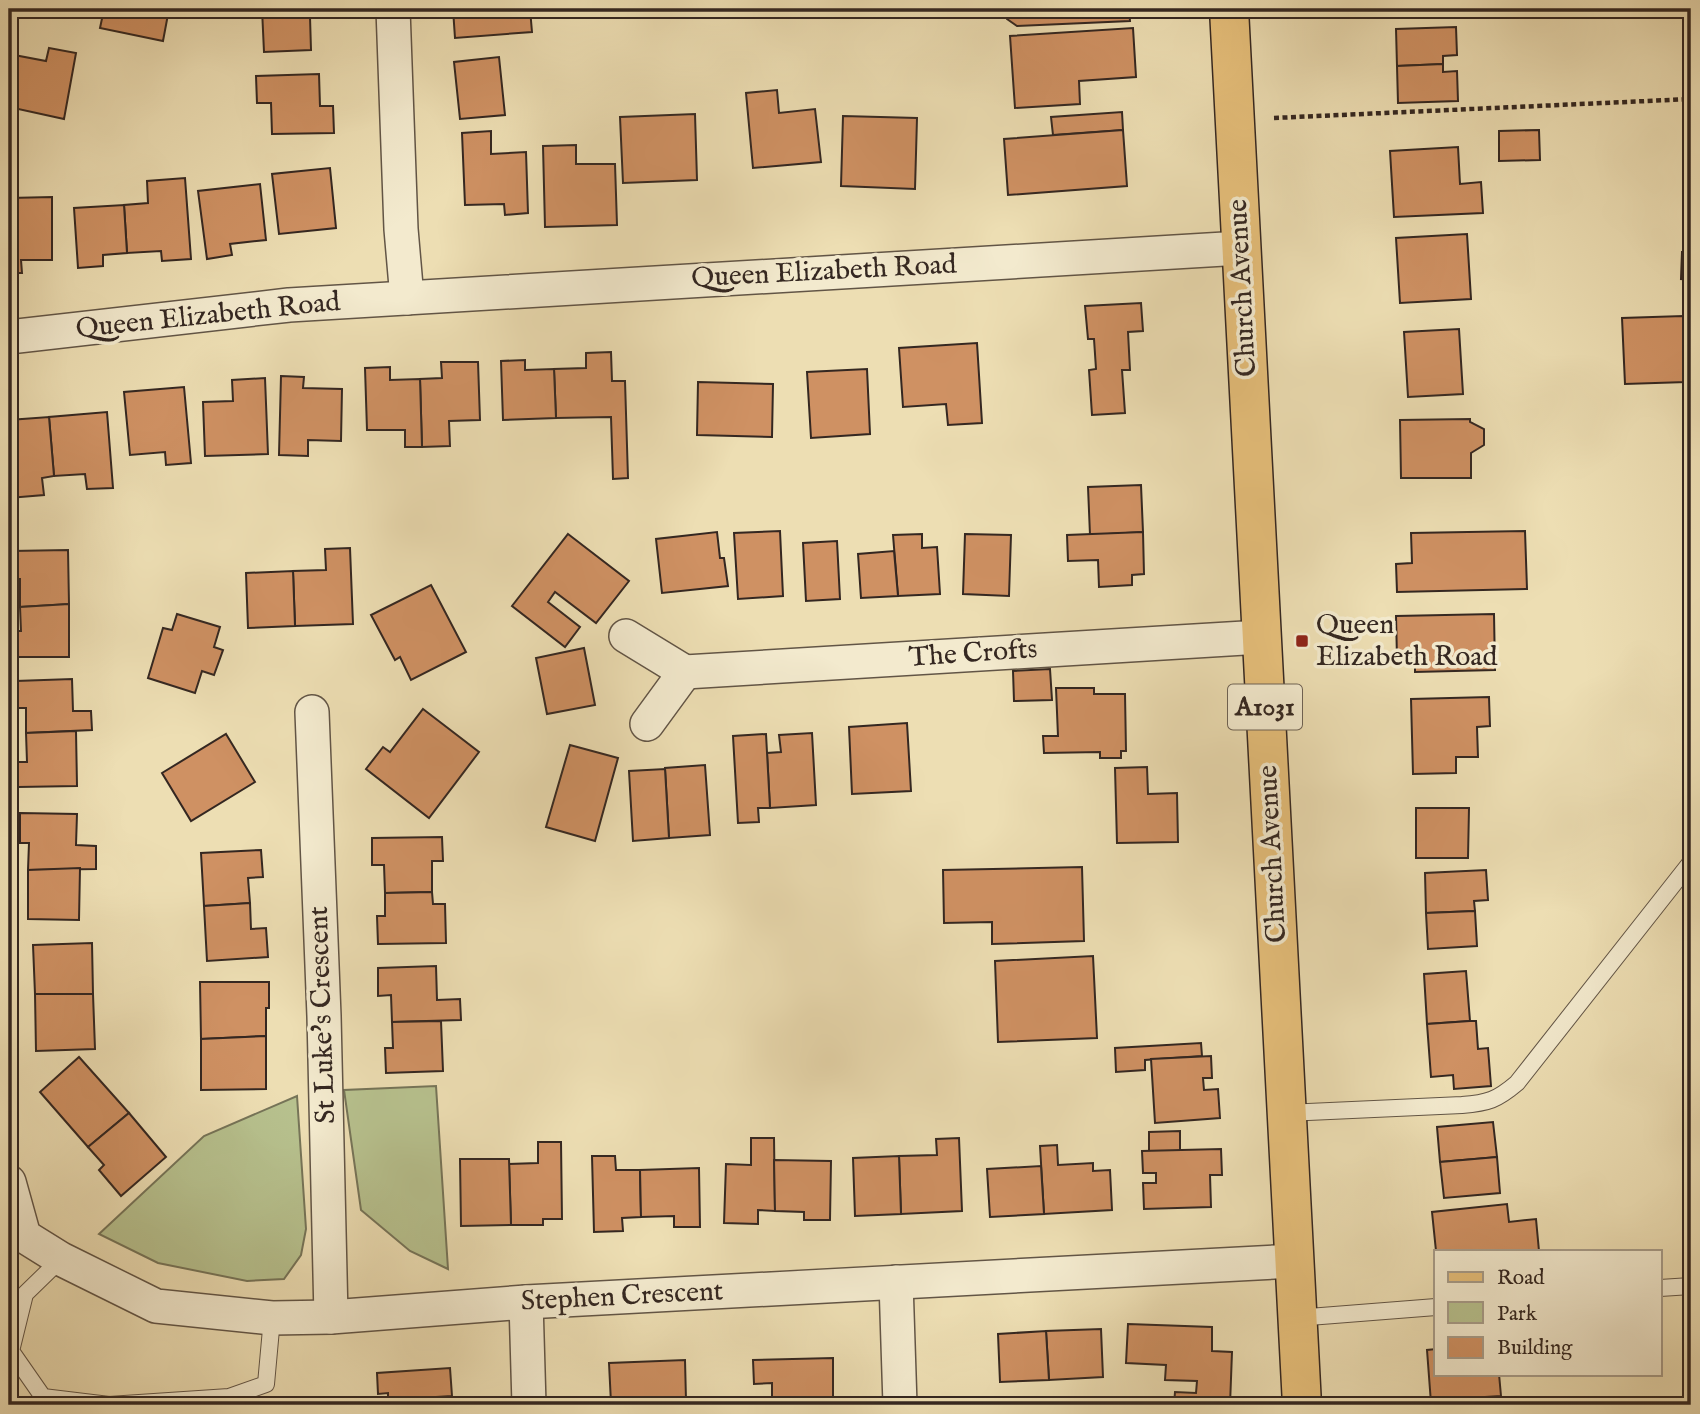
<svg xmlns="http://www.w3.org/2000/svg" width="1700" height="1414" font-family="'IM FELL English',serif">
	<rect width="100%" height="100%" fill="#eddeb3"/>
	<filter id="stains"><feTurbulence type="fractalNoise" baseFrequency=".00286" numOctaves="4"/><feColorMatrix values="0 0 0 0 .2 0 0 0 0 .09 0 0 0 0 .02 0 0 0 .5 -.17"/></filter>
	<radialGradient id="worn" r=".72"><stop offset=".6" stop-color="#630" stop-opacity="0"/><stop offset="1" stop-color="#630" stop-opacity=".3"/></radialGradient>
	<!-- green -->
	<g fill="#b7c18e" stroke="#767458" stroke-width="2">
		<polygon points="436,1086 448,1269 410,1251 361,1210 344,1090"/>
		<polygon points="297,1096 306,1229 301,1255 284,1279 247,1281 158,1263 99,1234 204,1136"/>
	</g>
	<!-- building -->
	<g fill="#cf9163" stroke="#342721" stroke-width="2">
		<polygon points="104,9 169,9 163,41 100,28"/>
		<polygon points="262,9 325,9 326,17 310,17 311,50 264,52"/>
		<polygon points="453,9 530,9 532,32 455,38"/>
		<polygon points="1007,9 1129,9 1130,21 1017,26 1007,19"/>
		<polygon points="1456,27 1457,55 1443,56 1443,64 1397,66 1396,29"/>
		<polygon points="1133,28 1136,77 1079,81 1080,104 1015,108 1010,36"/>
		<polygon points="49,48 76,53 64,119 9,107 9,81 14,55 46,61"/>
		<polygon points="499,57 505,115 460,119 454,62"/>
		<polygon points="1443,64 1443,72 1457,71 1458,101 1398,103 1397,66"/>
		<polygon points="319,74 320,106 333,106 334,133 272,134 271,103 257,103 256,76"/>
		<polygon points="777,90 779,113 815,109 821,162 753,168 746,93"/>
		<polygon points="1122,112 1123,130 1053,135 1051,117"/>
		<polygon points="695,114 697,180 623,183 620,117"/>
		<polygon points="843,116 917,118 915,189 841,186"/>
		<polygon points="1123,130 1127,186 1008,195 1004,139"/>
		<polygon points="1539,130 1540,160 1499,161 1499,131"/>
		<polygon points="491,131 491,154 526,152 528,213 505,215 504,204 465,205 462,133"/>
		<polygon points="576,145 576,164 615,164 617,225 545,227 543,146"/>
		<polygon points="1458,147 1460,184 1481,182 1483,213 1394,217 1390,151"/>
		<polygon points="330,168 336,228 279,234 272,174"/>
		<polygon points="185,178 191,259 162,261 161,251 127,253 124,205 148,203 147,181"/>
		<polygon points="260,184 266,240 230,244 232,255 207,259 198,191"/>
		<polygon points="52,197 52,260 21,260 22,273 9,273 9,198"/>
		<polygon points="124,205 127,253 103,255 103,266 78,268 74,208"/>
		<polygon points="1467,234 1471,299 1400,303 1396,238"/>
		<polygon points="1682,252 1691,252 1691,280 1681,279"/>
		<polygon points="1141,303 1143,331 1128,332 1130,370 1122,370 1125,413 1092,415 1089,370 1096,369 1094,339 1088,339 1085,306"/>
		<polygon points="1683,316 1686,382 1625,384 1622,318"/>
		<polygon points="1459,329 1463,394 1408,397 1404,332"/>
		<polygon points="977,343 982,423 948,425 946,404 903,407 899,348"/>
		<polygon points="611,352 612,381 625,381 628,478 613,479 611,417 556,418 554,369 586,368 586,353"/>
		<polygon points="525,360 525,370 554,369 556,418 503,420 501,361"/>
		<polygon points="441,362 478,362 480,420 449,421 450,446 422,447 420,379 442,378"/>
		<polygon points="390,367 390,380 420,379 422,447 405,447 405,430 367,430 365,368"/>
		<polygon points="867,369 870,434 811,438 807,372"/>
		<polygon points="281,376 304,377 303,388 342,389 341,441 308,440 308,456 279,455"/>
		<polygon points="265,378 268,454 205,456 203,402 233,401 232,380"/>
		<polygon points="698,382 773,384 772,437 697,435"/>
		<polygon points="184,387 191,463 166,465 165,452 130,455 124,392"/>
		<polygon points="107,412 113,488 87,489 85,474 54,476 49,417"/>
		<polygon points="49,417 54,476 42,478 44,495 9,498 9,420"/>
		<polygon points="1470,419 1470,422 1484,429 1484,445 1471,453 1471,478 1401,478 1400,420"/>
		<polygon points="1141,485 1143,532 1090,535 1088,487"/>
		<polygon points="780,531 783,596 738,599 734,533"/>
		<polygon points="1525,531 1527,589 1397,592 1396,564 1412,563 1411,533"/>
		<polygon points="717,532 720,558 724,558 728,586 662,593 656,539"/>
		<polygon points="1143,532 1144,574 1132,575 1132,585 1099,587 1098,560 1068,561 1067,535"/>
		<polygon points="568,534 629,581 596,623 555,592 548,602 580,627 565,647 512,606"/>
		<polygon points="922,534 922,548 937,547 940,594 898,596 893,535"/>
		<polygon points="965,534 1011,535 1009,596 963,594"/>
		<polygon points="837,541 840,599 806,601 803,543"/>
		<polygon points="350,548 353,624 295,626 293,571 326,570 325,549"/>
		<polygon points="68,550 69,604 20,607 20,579 11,579 11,551"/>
		<polygon points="894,551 898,596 861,598 858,554"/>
		<polygon points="293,571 295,626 248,628 246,573"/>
		<polygon points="431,585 466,652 411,680 400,657 395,660 371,615"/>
		<polygon points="69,604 69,657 15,657 14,631 21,631 20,607"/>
		<polygon points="177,614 220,627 214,647 223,650 214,675 202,671 195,693 148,678 163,628 172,630"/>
		<polygon points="1494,614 1495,670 1415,672 1415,657 1397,658 1396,616"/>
		<polygon points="584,648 595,705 547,714 536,658"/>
		<polygon points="1050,669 1052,700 1014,701 1013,671"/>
		<polygon points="72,679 73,711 91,711 92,730 26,733 26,708 17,708 16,681"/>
		<polygon points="1056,688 1094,688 1094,694 1125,694 1126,751 1121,751 1121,758 1100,758 1100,752 1044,753 1043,736 1058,736"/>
		<polygon points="1489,697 1490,726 1477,727 1478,757 1456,757 1456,773 1413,774 1411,699"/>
		<polygon points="423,709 479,752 429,818 366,769 383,747 390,752"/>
		<polygon points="907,723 911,791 852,794 849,727"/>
		<polygon points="76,731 77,786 18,787 17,762 27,762 26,733"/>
		<polygon points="812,733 816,805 770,808 767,753 781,752 779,735"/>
		<polygon points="226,734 255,782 191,821 162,773"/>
		<polygon points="766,734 770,808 758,808 759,822 738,823 733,736"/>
		<polygon points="570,745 618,758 595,841 546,827"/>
		<polygon points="705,765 710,835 669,838 665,768"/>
		<polygon points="1147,767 1148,794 1177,793 1178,842 1117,843 1115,768"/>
		<polygon points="665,769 669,838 633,841 629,771"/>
		<polygon points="1416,808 1469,808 1468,858 1416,858"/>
		<polygon points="20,813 77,814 76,845 96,846 96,869 28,870 29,843 20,843"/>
		<polygon points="442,837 443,861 432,861 432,892 385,893 384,865 372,865 372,838"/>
		<polygon points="261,850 263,877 248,878 250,903 204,906 201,853"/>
		<polygon points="1082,867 1084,941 992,944 992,922 944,923 943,870"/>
		<polygon points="80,868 79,920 28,919 28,870"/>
		<polygon points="1486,870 1488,900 1474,901 1475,911 1426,913 1425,873"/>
		<polygon points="432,892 433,904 445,904 446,943 378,944 377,916 385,916 385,893"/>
		<polygon points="250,903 251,929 266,928 268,957 207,961 204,906"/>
		<polygon points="1475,911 1477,946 1428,949 1426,913"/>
		<polygon points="92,943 93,994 35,994 33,945"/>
		<polygon points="1093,956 1097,1038 998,1042 995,961"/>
		<polygon points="436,966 437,1000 460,999 461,1020 392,1022 391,995 378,996 378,968"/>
		<polygon points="1466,971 1470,1021 1427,1024 1424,974"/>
		<polygon points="200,982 269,982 269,1008 266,1008 266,1036 201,1039"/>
		<polygon points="35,994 93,994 95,1049 36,1051"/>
		<polygon points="441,1021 443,1071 386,1073 385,1048 393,1048 392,1022"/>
		<polygon points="1470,1021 1476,1021 1478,1049 1488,1048 1491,1086 1454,1089 1453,1075 1431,1077 1427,1024"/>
		<polygon points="266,1036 266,1089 201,1090 201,1039"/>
		<polygon points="1201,1043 1202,1056 1145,1060 1145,1070 1116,1072 1115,1048"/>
		<polygon points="1211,1056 1212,1078 1203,1078 1204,1090 1218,1089 1220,1118 1155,1123 1151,1059"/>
		<polygon points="79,1057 129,1113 88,1147 40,1092"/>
		<polygon points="129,1113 166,1157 121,1196 99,1170 104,1165 88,1147"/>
		<polygon points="1493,1122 1497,1157 1440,1162 1437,1127"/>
		<polygon points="1180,1131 1180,1151 1149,1152 1149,1132"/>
		<polygon points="751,1138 774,1138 775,1211 758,1210 758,1224 724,1223 726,1164 751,1165"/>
		<polygon points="959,1138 962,1211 901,1214 899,1156 937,1155 936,1139"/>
		<polygon points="538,1142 561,1142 562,1219 543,1219 543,1225 511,1225 509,1164 538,1163"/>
		<polygon points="1057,1145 1058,1165 1093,1163 1093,1171 1110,1170 1112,1210 1044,1214 1040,1146"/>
		<polygon points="1221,1149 1222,1175 1210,1175 1211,1207 1144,1209 1143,1183 1156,1183 1156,1173 1143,1173 1142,1151"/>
		<polygon points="592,1156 615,1156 616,1170 640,1170 641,1217 622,1218 623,1231 594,1232"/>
		<polygon points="899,1156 901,1214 855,1216 853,1158"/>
		<polygon points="1497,1157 1500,1193 1444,1198 1440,1162"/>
		<polygon points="460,1159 509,1159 511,1225 461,1226"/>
		<polygon points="774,1160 831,1161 830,1220 804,1220 804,1212 775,1211"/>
		<polygon points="1041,1166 1044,1214 990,1217 987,1169"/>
		<polygon points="699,1168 700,1227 674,1227 674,1216 641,1217 640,1170"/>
		<polygon points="1507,1204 1509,1222 1536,1219 1539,1251 1436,1251 1432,1212"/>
		<polygon points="1128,1324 1212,1327 1212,1351 1232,1352 1230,1405 1174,1405 1175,1392 1196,1393 1197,1381 1165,1380 1166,1365 1126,1363"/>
		<polygon points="1101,1329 1103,1377 1049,1380 1046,1331"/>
		<polygon points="1046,1331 1049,1380 1000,1382 998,1334"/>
		<polygon points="1436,1349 1436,1374 1499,1374 1501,1396 1486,1397 1487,1405 1453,1405 1452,1401 1431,1403 1427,1350"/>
		<polygon points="833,1358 833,1398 772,1401 772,1383 754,1384 753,1360"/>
		<polygon points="685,1360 686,1400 611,1403 609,1363"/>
		<polygon points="450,1368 452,1396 437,1397 438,1405 388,1405 388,1393 378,1394 377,1373"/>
		<polygon points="833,1398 833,1405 773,1405 772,1401"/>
		<polygon points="669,1400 669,1405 611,1405 611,1403"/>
	</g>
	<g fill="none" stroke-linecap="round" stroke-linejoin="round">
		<defs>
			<g id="service">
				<path d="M1286,1113L1462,1105C1488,1103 1497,1100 1517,1083L1691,862"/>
				<polyline points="61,1259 25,1294 11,1351 43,1397 109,1405 229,1397 266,1384 272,1318"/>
				<polyline points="1660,1288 1691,1286"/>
				<polyline points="1296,1318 1436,1307"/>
			</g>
			<g id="minor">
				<polyline points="393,9 401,229 407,298"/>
				<polyline points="9,337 289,305 1241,248"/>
				<polyline points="626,636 685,672 647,724"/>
				<polyline points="685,672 1261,637"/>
				<polyline points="312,712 324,1016 331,1317"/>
				<polyline points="9,1182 24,1236 61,1259 156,1306 272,1318 331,1317 526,1302 1294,1261"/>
				<polyline points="896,1282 900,1405"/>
				<polyline points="526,1302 529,1405"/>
			</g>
			<polyline id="primary" points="1229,9 1302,1405"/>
		</defs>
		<!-- service casing -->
		<use href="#service" stroke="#625546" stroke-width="18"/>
		<!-- minor casing -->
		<use href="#minor" stroke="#625546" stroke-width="36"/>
		<!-- primary casing -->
		<use href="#primary" stroke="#342721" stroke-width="41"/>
		<!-- path -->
		<polyline stroke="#342721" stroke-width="4.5" stroke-dasharray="5 3.5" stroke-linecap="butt" points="1274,118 1691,99"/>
		<!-- service -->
		<use href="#service" stroke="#f3eace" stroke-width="16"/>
		<!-- minor -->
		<use href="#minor" stroke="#f3eace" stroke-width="33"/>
		<!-- primary -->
		<use href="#primary" stroke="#e6bf7a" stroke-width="38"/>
	</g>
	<!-- markers -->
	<rect fill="#8f2418" stroke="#f3eace" stroke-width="2.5" x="1295" y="634" width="14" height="14" rx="3.5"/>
	<g text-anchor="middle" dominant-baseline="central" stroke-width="7" stroke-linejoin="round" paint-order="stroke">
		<!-- shield labels -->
		<rect fill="#f3eace" stroke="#6d6255" stroke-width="2" x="1228" y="684.5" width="74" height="45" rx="5"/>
		<g font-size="26" font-weight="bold" fill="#342721">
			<text x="1265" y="707">A1031</text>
		</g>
		<!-- street labels -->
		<g font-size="28" fill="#342721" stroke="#f3eace">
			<text transform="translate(824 272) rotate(-3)">Queen Elizabeth Road</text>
			<text transform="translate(1243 288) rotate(-93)">Church Avenue</text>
			<text transform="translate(208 316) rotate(-6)">Queen Elizabeth Road</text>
			<text transform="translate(973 654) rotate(-4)">The Crofts</text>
			<text transform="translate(1273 854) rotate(-93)">Church Avenue</text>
			<text transform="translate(323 1015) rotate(-92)">St Luke's Crescent</text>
			<text transform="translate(622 1297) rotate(-3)">Stephen Crescent</text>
		</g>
		<!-- poi labels -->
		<g font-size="28" fill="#342721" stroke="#f3eace" text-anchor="start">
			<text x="1316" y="625">Queen<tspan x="1316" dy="32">Elizabeth Road</tspan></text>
		</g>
	</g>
	<!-- margin -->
	<rect width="1700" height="1414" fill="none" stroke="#eddeb3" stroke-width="35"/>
	<rect x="10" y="10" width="1679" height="1393" fill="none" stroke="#342721" stroke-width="3.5"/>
	<rect x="18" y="18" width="1665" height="1379" fill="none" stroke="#342721" stroke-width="2"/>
	<!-- legend -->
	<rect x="1434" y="1250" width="228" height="126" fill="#f3eace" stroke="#a79c89" stroke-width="2"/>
	<rect x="1448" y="1272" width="35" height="10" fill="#e6bf7a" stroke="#a79c89" stroke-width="2"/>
	<text x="1497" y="1284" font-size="21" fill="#342721">Road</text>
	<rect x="1448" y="1302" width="35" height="21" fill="#b7c18e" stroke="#a79c89" stroke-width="2"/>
	<text x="1497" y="1320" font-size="21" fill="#342721">Park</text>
	<rect x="1448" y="1337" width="35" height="21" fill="#cf9163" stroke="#a79c89" stroke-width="2"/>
	<text x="1497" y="1354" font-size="21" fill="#342721">Building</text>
	<rect width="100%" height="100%" filter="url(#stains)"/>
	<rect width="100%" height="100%" fill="url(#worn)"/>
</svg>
